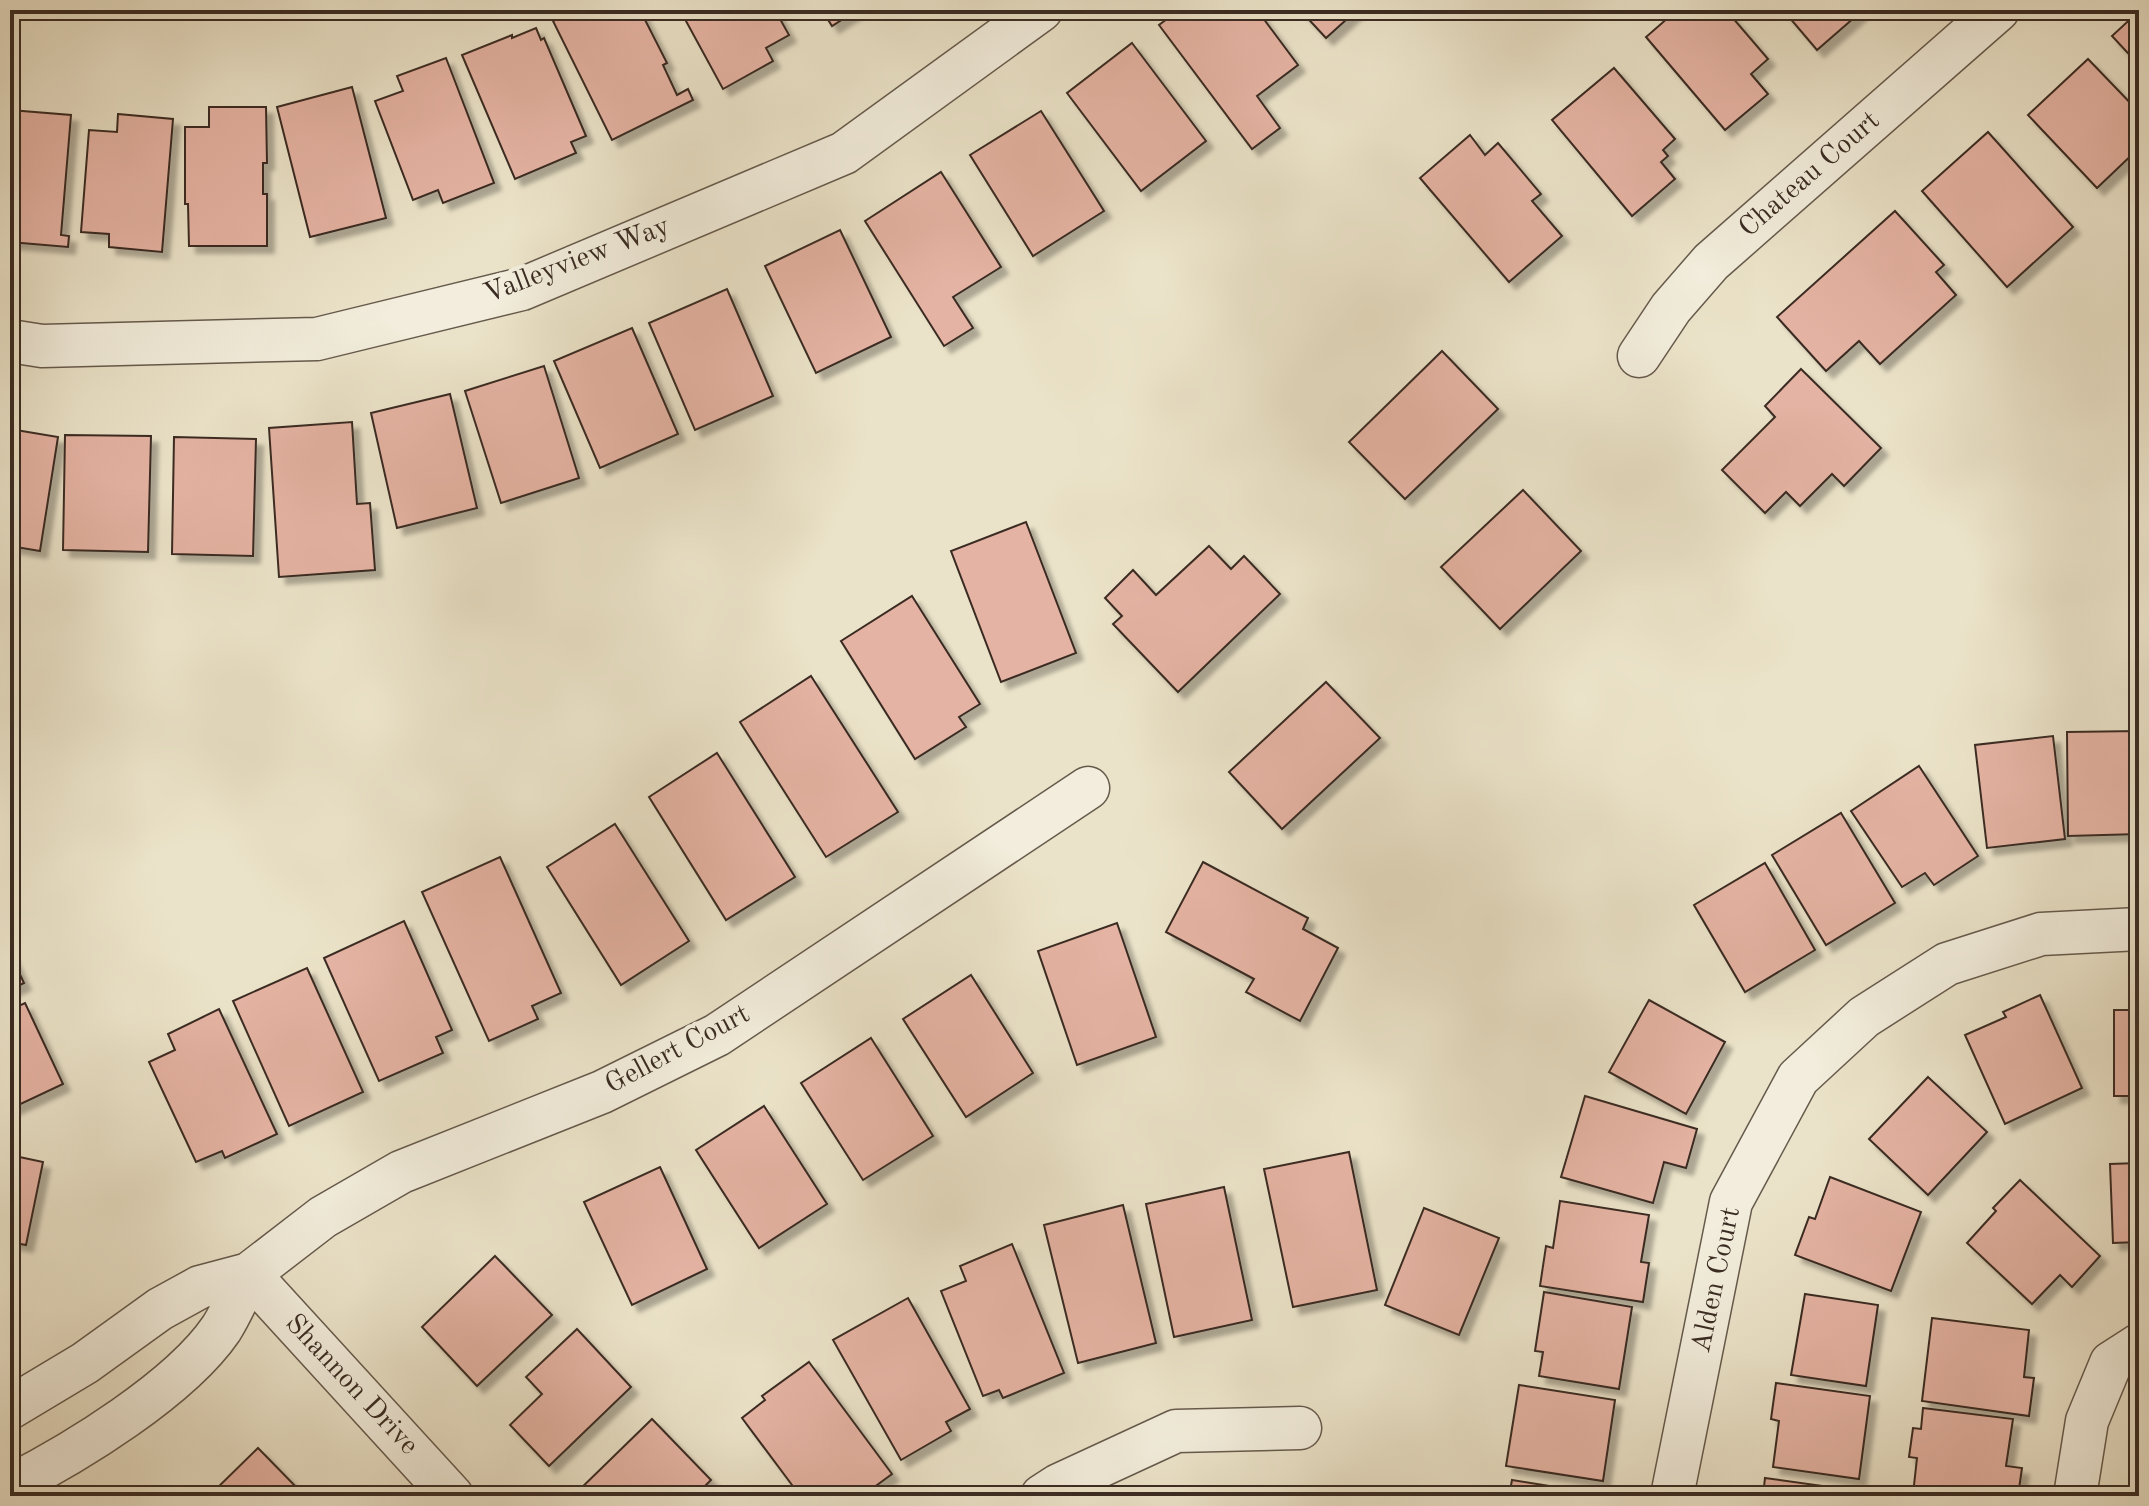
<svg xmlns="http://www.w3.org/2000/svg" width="2149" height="1506" font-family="'Old Standard TT',serif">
	<defs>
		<filter id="shadow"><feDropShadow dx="7" dy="7" stdDeviation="2" flood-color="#0004"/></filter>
	</defs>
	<rect width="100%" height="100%" fill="#ebe3c9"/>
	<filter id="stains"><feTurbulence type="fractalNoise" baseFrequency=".0025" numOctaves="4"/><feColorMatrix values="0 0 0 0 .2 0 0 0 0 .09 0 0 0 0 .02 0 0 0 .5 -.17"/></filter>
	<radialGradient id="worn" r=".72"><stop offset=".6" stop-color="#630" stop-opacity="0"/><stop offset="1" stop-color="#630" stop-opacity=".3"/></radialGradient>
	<!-- building -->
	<g fill="#e5b3a3" stroke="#3a2c23" stroke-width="2" filter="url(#shadow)">
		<polygon points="576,10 640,10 667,63 663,65 677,95 688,89 693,100 612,140 553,21"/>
		<polygon points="680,10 775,10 789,35 766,48 773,61 723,89"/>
		<polygon points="822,10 857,10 832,26"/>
		<polygon points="1179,10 1257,10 1298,65 1257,96 1280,128 1252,149 1159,25"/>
		<polygon points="1300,10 1357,10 1326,38"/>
		<polygon points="1677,10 1726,10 1768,59 1751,74 1768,94 1725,130 1646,37"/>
		<polygon points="1783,10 1863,10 1817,50"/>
		<polygon points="2139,11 2139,65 2112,36"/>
		<polygon points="536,28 541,40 544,38 586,136 571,142 576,153 515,179 462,55 512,35 512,38"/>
		<polygon points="1132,43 1206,141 1141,191 1067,93"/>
		<polygon points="446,58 494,183 443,203 438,190 413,200 375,101 403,91 397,76"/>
		<polygon points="2088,59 2139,112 2139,148 2097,188 2028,115"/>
		<polygon points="1614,68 1675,139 1663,150 1668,156 1661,162 1675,179 1632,216 1552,120"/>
		<polygon points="352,87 386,218 310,237 277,107"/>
		<polygon points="209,107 266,107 267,163 263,163 263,194 267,194 267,246 189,246 188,204 185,204 185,127 209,127"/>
		<polygon points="10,110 71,115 61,235 69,236 68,247 10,242"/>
		<polygon points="1041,111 1104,211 1033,256 970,155"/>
		<polygon points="118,114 173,119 162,252 109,247 109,234 81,232 89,130 117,132"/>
		<polygon points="1988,132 2073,227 2007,287 1922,191"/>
		<polygon points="1470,135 1485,155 1498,143 1541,194 1532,201 1562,236 1509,282 1420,178"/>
		<polygon points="941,172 1001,267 953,297 973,328 944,346 865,221"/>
		<polygon points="1895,211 1944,265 1936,272 1956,295 1880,364 1859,341 1826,371 1777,317"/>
		<polygon points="840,230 891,337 816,373 765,266"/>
		<polygon points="727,289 773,396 695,430 649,323"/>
		<polygon points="632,328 678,434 600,468 554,361"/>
		<polygon points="1442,351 1498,409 1405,499 1349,442"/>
		<polygon points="544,366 579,478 501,503 465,391"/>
		<polygon points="1801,369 1881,448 1844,486 1832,474 1800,506 1786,492 1765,513 1722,470 1775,417 1765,406"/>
		<polygon points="450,394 477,508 397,528 371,413"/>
		<polygon points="352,422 357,504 370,503 375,570 279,577 269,428"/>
		<polygon points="10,429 58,437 40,551 10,546"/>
		<polygon points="65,435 151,436 148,552 63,550"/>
		<polygon points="174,437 256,439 253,556 172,554"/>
		<polygon points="1523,490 1581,551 1500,629 1441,567"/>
		<polygon points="1026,522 1076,653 1001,682 951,551"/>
		<polygon points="1209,546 1231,569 1244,556 1280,594 1178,692 1113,624 1122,616 1105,598 1133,570 1156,595"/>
		<polygon points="912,596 980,704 959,717 966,727 915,759 841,641"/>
		<polygon points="811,676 898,812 826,857 740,722"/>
		<polygon points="1326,682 1380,738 1282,829 1229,772"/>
		<polygon points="2139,731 2139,834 2068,836 2067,732"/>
		<polygon points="2053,736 2065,839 1987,848 1975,745"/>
		<polygon points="717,753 795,877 726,920 649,797"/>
		<polygon points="1919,766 1978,856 1934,885 1925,873 1902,887 1851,811"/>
		<polygon points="1841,813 1895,903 1826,945 1772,855"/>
		<polygon points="615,824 689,941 621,985 547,867"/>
		<polygon points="500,857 561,993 532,1006 538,1019 489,1041 422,892"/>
		<polygon points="1203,862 1308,918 1303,929 1338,948 1300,1021 1246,992 1254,979 1166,932"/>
		<polygon points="1765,863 1815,950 1745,992 1694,905"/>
		<polygon points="404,921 452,1030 436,1037 443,1053 379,1081 324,958"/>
		<polygon points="1117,923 1156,1037 1077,1065 1038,951"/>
		<polygon points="10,953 24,983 10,990"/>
		<polygon points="307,968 363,1092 289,1126 233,1001"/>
		<polygon points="971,975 1033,1073 966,1117 903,1019"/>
		<polygon points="2040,995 2082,1088 2005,1124 1965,1035 2006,1017 2003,1012"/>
		<polygon points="1649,1000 1725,1042 1686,1114 1609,1072"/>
		<polygon points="25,1003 63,1084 10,1109 10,1010"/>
		<polygon points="219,1009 277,1134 225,1158 222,1151 196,1162 149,1062 175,1050 168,1034"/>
		<rect x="2114" y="1010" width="25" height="86"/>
		<polygon points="871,1038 933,1136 863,1180 801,1083"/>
		<polygon points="1928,1077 1987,1132 1928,1195 1869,1139"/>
		<polygon points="1585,1096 1697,1129 1686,1168 1664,1162 1653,1203 1561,1177"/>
		<polygon points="764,1106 827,1204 759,1248 696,1150"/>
		<polygon points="1349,1152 1377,1290 1293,1307 1264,1169"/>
		<polygon points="10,1155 43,1162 26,1245 10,1242"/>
		<polygon points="2139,1163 2139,1242 2113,1243 2110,1164"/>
		<polygon points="660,1167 707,1269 632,1305 584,1202"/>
		<polygon points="1830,1177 1921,1212 1891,1291 1795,1255 1809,1217 1815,1219"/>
		<polygon points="2020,1180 2100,1256 2072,1287 2060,1275 2032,1304 1967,1243 1996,1211 1993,1208"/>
		<polygon points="1224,1187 1252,1320 1174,1337 1146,1204"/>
		<polygon points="1560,1201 1649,1215 1641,1262 1649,1263 1643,1302 1540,1286 1546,1246 1553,1248"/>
		<polygon points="1123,1205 1156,1343 1078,1363 1044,1225"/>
		<polygon points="1424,1208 1499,1238 1459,1335 1385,1305"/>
		<polygon points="1012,1244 1064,1373 1003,1398 999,1390 983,1396 941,1291 966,1281 960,1266"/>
		<polygon points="495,1256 552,1315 477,1386 422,1327"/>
		<polygon points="1544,1292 1632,1307 1619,1389 1539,1376 1543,1352 1535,1351"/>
		<polygon points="1805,1294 1878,1305 1866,1386 1791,1375"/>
		<polygon points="908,1298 970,1409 946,1422 951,1431 901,1460 833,1340"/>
		<polygon points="1932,1318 2029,1330 2024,1377 2034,1378 2029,1416 1922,1401"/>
		<polygon points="577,1329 631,1387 549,1466 510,1425 542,1394 526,1377"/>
		<polygon points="809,1362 892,1474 862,1496 777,1496 792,1485 742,1418 765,1400 762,1396"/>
		<polygon points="1776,1383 1870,1396 1859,1479 1773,1467 1779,1421 1771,1419"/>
		<polygon points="1519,1385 1615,1400 1603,1481 1506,1466"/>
		<polygon points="1923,1408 2013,1419 2006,1466 2022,1468 2018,1496 1913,1494 1917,1458 1909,1457 1913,1428 1921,1429"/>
		<polygon points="652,1419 711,1480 695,1496 573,1496"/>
		<polygon points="258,1448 305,1496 209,1496"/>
		<polygon points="1765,1478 1852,1490 1851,1496 1763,1496"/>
		<polygon points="1512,1480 1600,1494 1600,1496 1509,1496"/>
	</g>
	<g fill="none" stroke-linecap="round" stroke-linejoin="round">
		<defs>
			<g id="minor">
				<polyline points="10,341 42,346 317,339 522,289 844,153 1041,10"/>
				<polyline points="1639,356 1671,308 1711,262 1998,10"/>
				<polyline points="249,1274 452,1496"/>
				<polyline points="10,1408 85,1363 160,1309 200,1287 249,1274 323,1217 401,1172 602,1092 717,1035 1088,788"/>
				<path d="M10,1486C75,1453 180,1389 221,1329C232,1312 240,1292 249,1274"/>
				<polyline points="1042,1496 1059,1485 1176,1431 1300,1428"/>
				<polyline points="1672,1496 1731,1202 1798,1078 1864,1017 1947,964 2041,934 2139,929"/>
				<polyline points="2075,1496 2087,1421 2111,1363 2139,1345"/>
			</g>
		</defs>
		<!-- minor casing -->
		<use href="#minor" stroke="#665a4c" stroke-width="45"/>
		<!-- minor -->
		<use href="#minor" stroke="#f2eddc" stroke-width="42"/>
	</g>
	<g text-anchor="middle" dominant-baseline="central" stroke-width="8" stroke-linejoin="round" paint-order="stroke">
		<!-- street labels -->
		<g font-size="28" fill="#3a2c23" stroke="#f2eddc">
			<text transform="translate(1810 175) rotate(-41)">Chateau Court</text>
			<text transform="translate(577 261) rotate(-21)">Valleyview Way</text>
			<text transform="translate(678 1050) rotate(-28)">Gellert Court</text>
			<text transform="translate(1717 1280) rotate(-78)">Alden Court</text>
			<text transform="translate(351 1385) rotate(47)">Shannon Drive</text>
		</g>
	</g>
	<!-- margin -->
	<rect width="2149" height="1506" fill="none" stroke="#ebe3c9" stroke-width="40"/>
	<rect x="12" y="12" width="2125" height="1482" fill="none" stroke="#3a2c23" stroke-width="4"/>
	<rect x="20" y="20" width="2109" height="1466" fill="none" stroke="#3a2c23" stroke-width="2"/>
	<rect width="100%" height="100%" filter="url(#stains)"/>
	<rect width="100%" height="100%" fill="url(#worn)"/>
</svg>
